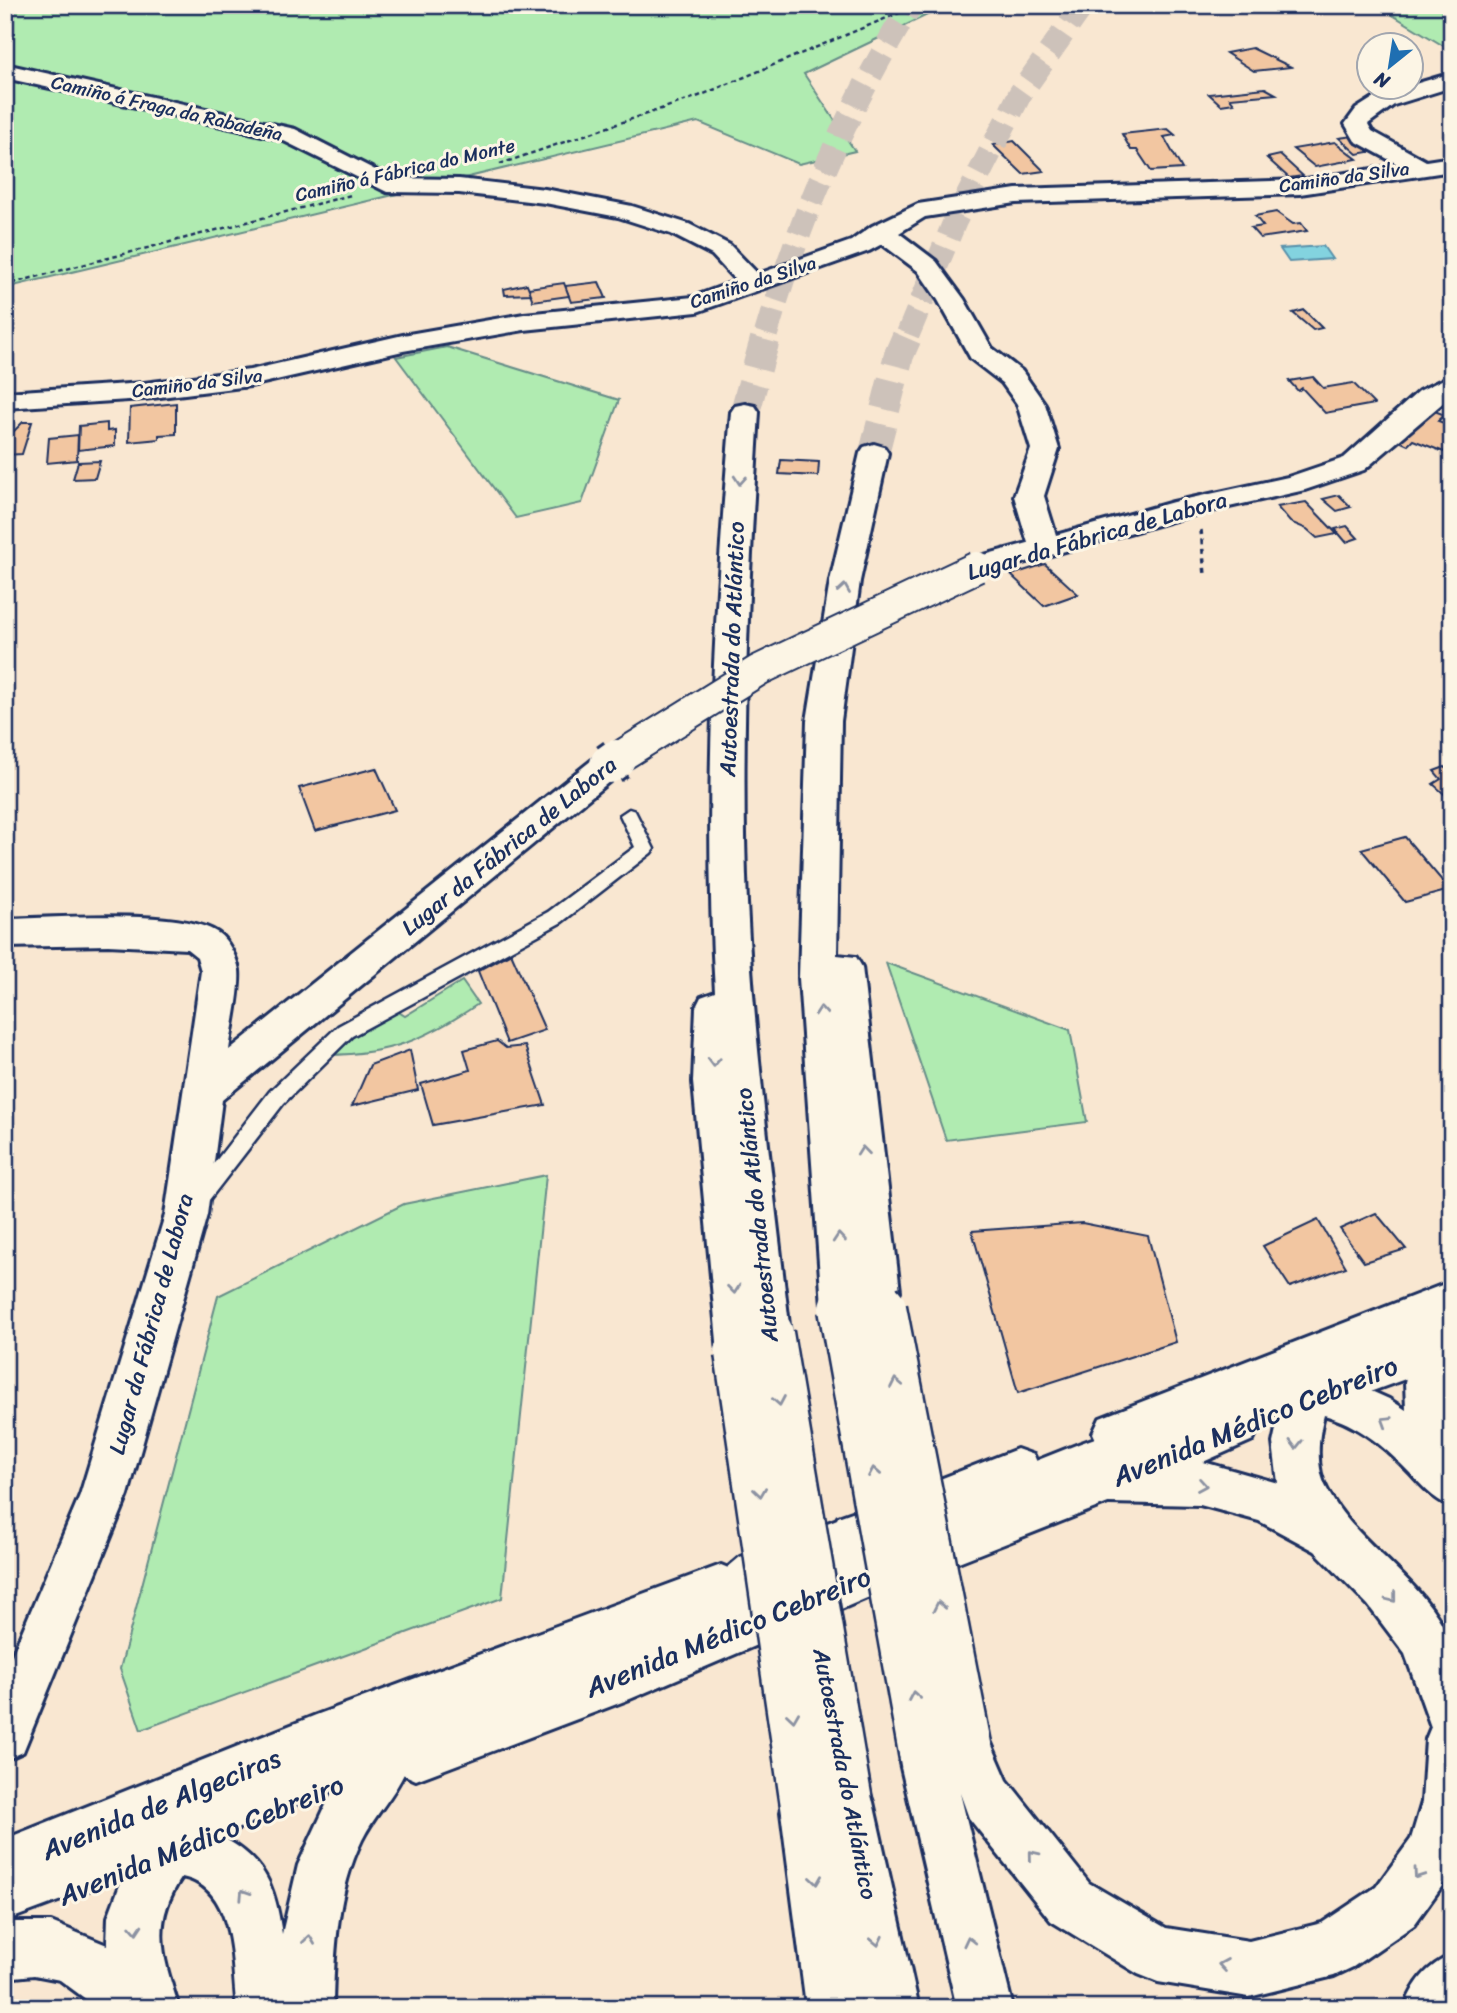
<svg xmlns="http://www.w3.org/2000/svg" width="1457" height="2013" font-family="Sriracha,sans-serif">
	<rect width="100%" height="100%" fill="#f9e7d1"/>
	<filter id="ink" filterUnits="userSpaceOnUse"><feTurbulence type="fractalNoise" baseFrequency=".0143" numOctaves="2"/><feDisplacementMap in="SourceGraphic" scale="14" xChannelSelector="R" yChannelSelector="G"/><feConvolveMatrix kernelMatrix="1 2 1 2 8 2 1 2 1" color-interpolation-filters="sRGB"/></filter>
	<g filter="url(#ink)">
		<!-- green -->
		<g fill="#b0ebb1" stroke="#668d88" stroke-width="2">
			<polygon points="5,5 948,5 804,74 855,151 799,164 698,122 5,288"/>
			<polygon points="1376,5 1452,5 1452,51"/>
			<polygon points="447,347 619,400 582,503 516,518 396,357"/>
			<polygon points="886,963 1070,1030 1087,1122 946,1140"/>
			<path d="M462,981L478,1004C426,1039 392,1054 328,1055L350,1037L397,1011L405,1016Z"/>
			<polygon points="546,1175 502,1598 141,1730 120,1669 218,1296 404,1204"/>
		</g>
		<!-- water -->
		<polygon fill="#83d3df" stroke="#5991ab" stroke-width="2" points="1323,246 1332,259 1289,262 1280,249"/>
		<!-- building -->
		<g fill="#f2c6a1" stroke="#1b2f5e" stroke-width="2">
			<polygon points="1252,48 1291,67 1254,71 1226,53"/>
			<polygon points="1265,88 1276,94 1230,98 1234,103 1221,105 1209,94"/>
			<polygon points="1168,129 1175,135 1164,137 1182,169 1151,171 1137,150 1131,150 1122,134"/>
			<polygon points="1353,136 1375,151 1357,154 1339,138"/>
			<polygon points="1014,141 1044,171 1023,174 993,145"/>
			<polygon points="1335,142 1357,159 1315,167 1293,149"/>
			<polygon points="1280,155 1303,176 1289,178 1267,158"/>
			<polygon points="1276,212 1293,224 1301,223 1307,231 1260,238 1251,228 1263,226 1255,216"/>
			<polygon points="599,282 606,298 571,302 565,286"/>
			<polygon points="564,283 569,296 533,301 528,288"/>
			<polygon points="527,284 531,294 505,295 504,289"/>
			<polygon points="1304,310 1322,328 1313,330 1293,313"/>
			<polygon points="1313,377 1323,388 1353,383 1374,404 1325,413 1302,388 1298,391 1289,381"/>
			<polygon points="176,403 176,434 159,435 159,439 129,442 130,408"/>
			<polygon points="1432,410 1445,415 1438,421 1452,426 1452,445 1444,452 1413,440 1408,445 1399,441"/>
			<polygon points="23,422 32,422 22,454 5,455 6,439"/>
			<polygon points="107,423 107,431 115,430 115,446 78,450 79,426"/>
			<polygon points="78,435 77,460 47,463 49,438"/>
			<polygon points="781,460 819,462 818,476 779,474"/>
			<polygon points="100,461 95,478 73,479 78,462"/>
			<polygon points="1339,495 1351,507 1337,511 1323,499"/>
			<polygon points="1306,502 1337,534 1317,538 1307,529 1290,522 1277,507"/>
			<polygon points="1347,526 1358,538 1346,542 1335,529"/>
			<polygon points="1045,564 1078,594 1044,606 1011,575"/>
			<polygon points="1445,767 1452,773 1452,801 1433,784 1441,779 1434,771"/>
			<polygon points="376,768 395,810 315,831 299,788"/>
			<polygon points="1405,837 1450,890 1405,902 1361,849"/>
			<polygon points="511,953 545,1030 507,1043 478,971"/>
			<polygon points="497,1041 506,1048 525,1046 545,1105 433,1125 421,1084 470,1070 464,1050"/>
			<polygon points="410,1050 418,1090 352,1106 370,1065"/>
			<polygon points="1376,1213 1406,1249 1364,1262 1340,1229"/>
			<polygon points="1318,1220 1346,1267 1290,1287 1263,1246"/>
			<polygon points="1082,1223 1148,1236 1176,1342 1018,1393 972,1231"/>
		</g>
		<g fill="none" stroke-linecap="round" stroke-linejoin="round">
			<!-- motorway-tunnel-far1 -->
			<g stroke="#cdc2ba" stroke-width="24" stroke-dasharray="24 11" stroke-linecap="butt">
				<path d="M766,334C800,217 847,108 911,5"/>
				<polyline points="908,334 955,221 1020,94 1083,5"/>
			</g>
			<!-- motorway-tunnel -->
			<g stroke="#cdc2ba" stroke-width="30" stroke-dasharray="30 15" stroke-linecap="butt">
				<polyline points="745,412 767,332"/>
				<polyline points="874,453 899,355 909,332"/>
			</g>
			<defs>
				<polygon id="service" points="629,809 635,811 654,849 651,853 562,922 352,1036 284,1103 202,1209 195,1212 188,1209 185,1203 188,1197 270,1091 338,1026 548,912 635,847 620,815"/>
				<g id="minor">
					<polygon points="5,64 295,129 391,178 459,179 545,189 632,206 689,224 730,245 758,274 851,241 872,226 918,204 1016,189 1300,180 1399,165 1355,141 1345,124 1356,109 1378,95 1452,73 1452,87 1394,105 1368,124 1372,131 1426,161 1452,157 1452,171 1300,194 1016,203 925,217 899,233 936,261 964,299 992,348 1022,371 1045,404 1059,449 1044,496 1056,535 1173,502 1288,477 1344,458 1419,391 1452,375 1452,395 1364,470 1305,490 1189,516 977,576 966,574 962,567 966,560 1028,543 1014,496 1031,449 1017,404 1002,383 971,359 938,300 918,271 882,244 869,251 697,312 524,330 403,351 250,386 144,399 5,408 5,392 144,383 250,370 403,335 524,314 693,297 736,281 712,255 671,234 618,217 545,203 459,193 387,192 280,139 5,78"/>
					<path d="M609,753L621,756L626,764L621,772L222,1100L207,1215L128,1495L23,1752L5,1760V1672L80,1495L165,1215L201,971L197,957L187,949L108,945L5,947V919C51,918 184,908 218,933C228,940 237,958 239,970C241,991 232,1028 229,1050L597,756Z"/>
				</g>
				<path id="secondary" d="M1452,1281V1320L1370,1352L1452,1324V1362L1345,1401L1329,1395L1322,1381L1328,1369L1239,1405L1253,1410L1260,1425L1253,1440L1126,1496L867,1598L630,1699L416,1780L398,1772L390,1754L398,1736L409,1731L5,1893V1839L316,1715L721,1565L738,1572L745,1588L738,1604L780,1587L763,1580L756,1564L763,1548L1017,1449L1034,1455L1040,1470L1034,1485L885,1545L1162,1436L1116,1454L1100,1448L1093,1433L1100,1418ZM724,1610L628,1650L430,1723L721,1611Z"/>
				<g id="motorway">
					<path d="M745,404L755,406L759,412C749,575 740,739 747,903C754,1047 774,1191 790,1334L784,1348L768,1353L762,1351L756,1366L740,1371L724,1366L718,1352L693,1082L696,1007L701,997L715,992C703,799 715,605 731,412L735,406Z"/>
					<polygon points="874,444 884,447 888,453 860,581 841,721 837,955 856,957 862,967 900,1291 893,1304 878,1310 866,1305 859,1319 844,1325 829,1319 822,1306 799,978 807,721 830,581 860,453 864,447"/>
					<path d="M1452,1302V1507C1432,1499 1421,1484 1406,1469C1383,1445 1357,1424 1324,1415C1318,1437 1315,1468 1327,1489C1356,1546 1427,1579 1452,1645V1872L1414,1925L1353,1967L1334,1976L1249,1997L1158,1982L1138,1974L1051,1921L969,1818L960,1793L1013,2008H957L900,1763L908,1745L926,1737L941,1743L948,1727L966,1719L984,1727L1007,1780L1089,1883L1166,1928L1249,1941L1322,1923L1376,1887L1411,1839L1422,1802L1426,1739L1431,1727L1405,1654L1368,1605L1315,1551L1259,1521L1200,1505L1109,1503L1092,1496L1087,1483C1027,1508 900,1573 838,1549L831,1533L838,1517L855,1511L908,1506L965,1489L1081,1443L1269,1376L1300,1372L1320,1353ZM1411,1357L1405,1382L1406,1410L1389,1399L1351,1382ZM1279,1415L1273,1443L1278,1483L1200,1461L1149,1460Z"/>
					<path d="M757,1550L774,1557L781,1573L774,1589L748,1613L702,1643L404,1760L407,1767C396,1794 375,1814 362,1840C337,1891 334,1952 333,2008H237C231,1964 237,1888 182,1877C150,1924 163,1957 179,2008H98L60,1980L34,1975L5,1978V1922H51L107,1945L108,1917L123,1877L5,1921V1867C41,1853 125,1812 160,1819L180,1800L228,1777L669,1608L714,1579L740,1557ZM334,1788L298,1865L282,1934C275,1886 265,1859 220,1836Z"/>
					<polygon points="847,1776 866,1783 873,1802 919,2008 863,2008 861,1998 859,2008 803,2008 805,1998 781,1812 788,1793 807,1786 825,1793 828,1783"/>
					<path d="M1452,1955V2008H1404C1414,1983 1426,1966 1452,1955Z"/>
				</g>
			</defs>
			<!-- service casing -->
			<use href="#service" stroke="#1b2f5e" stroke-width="5"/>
			<!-- minor casing -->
			<use href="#minor" stroke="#1b2f5e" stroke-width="6"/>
			<!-- secondary casing -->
			<use href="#secondary" stroke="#1b2f5e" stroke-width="6"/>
			<!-- motorway casing -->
			<use href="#motorway" stroke="#1b2f5e" stroke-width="6"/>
			<!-- path-far1 -->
			<g stroke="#1b2f5e" stroke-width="2.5" stroke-dasharray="4.5 3.5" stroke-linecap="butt">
				<polyline points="500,164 699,96 918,5"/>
				<polyline points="5,285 351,195"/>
			</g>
			<!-- path -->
			<polyline stroke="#1b2f5e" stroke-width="3.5" stroke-dasharray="5 4.5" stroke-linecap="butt" points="1201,530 1205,575"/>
			<!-- service -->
			<use href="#service" fill="#fcf5e5" fill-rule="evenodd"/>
			<!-- minor -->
			<use href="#minor" fill="#fcf5e5" fill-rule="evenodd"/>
			<!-- secondary -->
			<use href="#secondary" fill="#fcf5e5" fill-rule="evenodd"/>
			<!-- motorway -->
			<use href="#motorway" fill="#fcf5e5" fill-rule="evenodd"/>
			<defs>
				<polyline id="minor-bridge-far1" points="613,761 759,670 977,567"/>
				<polyline id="minor-bridge" points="609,764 616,759"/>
				<g id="motorway-bridge-far1">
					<polyline points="878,1291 882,1310"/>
					<polyline points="844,1306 845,1310"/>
				</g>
				<g id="motorway-bridge">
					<polyline points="844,1308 926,1763"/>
					<polyline points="881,1308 966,1745"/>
					<polyline points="768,1334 847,1802"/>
					<polyline points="740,1352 807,1812"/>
				</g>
			</defs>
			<!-- minor-bridge-far1 casing -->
			<use href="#minor-bridge-far1" stroke="#1b2f5e" stroke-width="34" stroke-linecap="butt"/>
			<!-- minor-bridge casing -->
			<use href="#minor-bridge" stroke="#1b2f5e" stroke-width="44" stroke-linecap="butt"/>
			<!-- motorway-bridge-far1 casing -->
			<use href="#motorway-bridge-far1" stroke="#1b2f5e" stroke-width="44" stroke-linecap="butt"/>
			<!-- motorway-bridge casing -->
			<use href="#motorway-bridge" stroke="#1b2f5e" stroke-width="55" stroke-linecap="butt"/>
			<!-- minor-bridge-far1 -->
			<use href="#minor-bridge-far1" stroke="#fcf5e5" stroke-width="30"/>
			<!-- minor-bridge -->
			<use href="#minor-bridge" stroke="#fcf5e5" stroke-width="38"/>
			<!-- motorway-bridge-far1 -->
			<use href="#motorway-bridge-far1" stroke="#fcf5e5" stroke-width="38"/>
			<!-- motorway-bridge -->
			<use href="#motorway-bridge" stroke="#fcf5e5" stroke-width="50"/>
		</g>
		<!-- one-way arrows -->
		<defs><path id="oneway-chevron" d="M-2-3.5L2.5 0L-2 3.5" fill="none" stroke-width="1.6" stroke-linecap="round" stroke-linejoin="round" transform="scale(1.75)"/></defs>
		<g stroke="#8c92a2">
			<use href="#oneway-chevron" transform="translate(740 480) rotate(94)"/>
			<use href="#oneway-chevron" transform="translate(844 589) rotate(-81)"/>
			<use href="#oneway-chevron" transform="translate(821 1011) rotate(-95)"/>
			<use href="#oneway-chevron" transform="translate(714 1062) rotate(91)"/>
			<use href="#oneway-chevron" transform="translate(863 1151) rotate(-96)"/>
			<use href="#oneway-chevron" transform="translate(839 1238) rotate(-95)"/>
			<use href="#oneway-chevron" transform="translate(734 1289) rotate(84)"/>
			<use href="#oneway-chevron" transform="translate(896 1383) rotate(-101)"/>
			<use href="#oneway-chevron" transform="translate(779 1401) rotate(80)"/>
			<use href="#oneway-chevron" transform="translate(1386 1421) rotate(-148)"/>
			<use href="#oneway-chevron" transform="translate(1296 1444) rotate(91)"/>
			<use href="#oneway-chevron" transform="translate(874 1472) rotate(-100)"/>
			<use href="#oneway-chevron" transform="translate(1202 1485) rotate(10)"/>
			<use href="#oneway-chevron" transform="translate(760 1492) rotate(82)"/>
			<use href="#oneway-chevron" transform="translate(1392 1598) rotate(52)"/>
			<use href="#oneway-chevron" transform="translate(939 1606) rotate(-101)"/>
			<use href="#oneway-chevron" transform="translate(914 1696) rotate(-100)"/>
			<use href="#oneway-chevron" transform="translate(793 1717) rotate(82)"/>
			<use href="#oneway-chevron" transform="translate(1033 1855) rotate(-129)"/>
			<use href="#oneway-chevron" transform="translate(1418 1874) rotate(125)"/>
			<use href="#oneway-chevron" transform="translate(816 1880) rotate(82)"/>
			<use href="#oneway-chevron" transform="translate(244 1894) rotate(-123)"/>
			<use href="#oneway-chevron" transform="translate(136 1929) rotate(86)"/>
			<use href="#oneway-chevron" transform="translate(309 1940) rotate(-82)"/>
			<use href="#oneway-chevron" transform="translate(877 1941) rotate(78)"/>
			<use href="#oneway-chevron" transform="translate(969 1941) rotate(-103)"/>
			<use href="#oneway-chevron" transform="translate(1223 1965) rotate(-171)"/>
		</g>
	</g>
	<g text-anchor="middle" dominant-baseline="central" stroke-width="6" stroke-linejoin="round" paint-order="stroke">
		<!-- far-street labels -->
		<g font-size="19" fill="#1b2f5e" stroke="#fcf5e5">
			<text transform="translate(167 108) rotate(13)">Camiño á Fraga da Rabadeña</text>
			<text transform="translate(405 170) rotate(-13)">Camiño á Fábrica do Monte</text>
			<text transform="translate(1344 177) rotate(-8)">Camiño da Silva</text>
			<text transform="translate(753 282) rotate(-18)">Camiño da Silva</text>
			<text transform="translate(197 383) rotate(-7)">Camiño da Silva</text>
		</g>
		<!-- street labels -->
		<g font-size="23" fill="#1b2f5e" stroke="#fcf5e5">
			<text transform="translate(1097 536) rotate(-16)">Lugar da Fábrica de Labora</text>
			<text transform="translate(732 649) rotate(-88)">Autoestrada do Atlántico</text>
			<text transform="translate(509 846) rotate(-39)">Lugar da Fábrica de Labora</text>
			<text transform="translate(757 1215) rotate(-96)">Autoestrada do Atlántico</text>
			<text transform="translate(151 1324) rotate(-75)">Lugar da Fábrica de Labora</text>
			<text transform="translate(845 1774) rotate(79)">Autoestrada do Atlántico</text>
		</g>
		<!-- near-street labels -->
		<g font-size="28" fill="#1b2f5e" stroke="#fcf5e5">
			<text transform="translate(1255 1421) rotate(-22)">Avenida Médico Cebreiro</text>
			<text transform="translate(728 1632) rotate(-22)">Avenida Médico Cebreiro</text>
			<text transform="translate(161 1804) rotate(-22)">Avenida de Algeciras</text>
			<text transform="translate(201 1840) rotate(-22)">Avenida Médico Cebreiro</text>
		</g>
	</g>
	<!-- margin -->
	<rect width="1457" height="2013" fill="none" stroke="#fcf5e5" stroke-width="28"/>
	<rect x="14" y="14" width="1429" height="1985" fill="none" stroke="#1b2f5e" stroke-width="2.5" filter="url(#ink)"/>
	<!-- north arrow -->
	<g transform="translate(1390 66) rotate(210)"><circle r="33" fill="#fcf5e5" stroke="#a2a6af" stroke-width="2"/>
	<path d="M0-5L12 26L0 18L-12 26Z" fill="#1f6fb2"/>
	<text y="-10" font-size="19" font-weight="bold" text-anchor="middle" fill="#1b2f5e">N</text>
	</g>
</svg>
